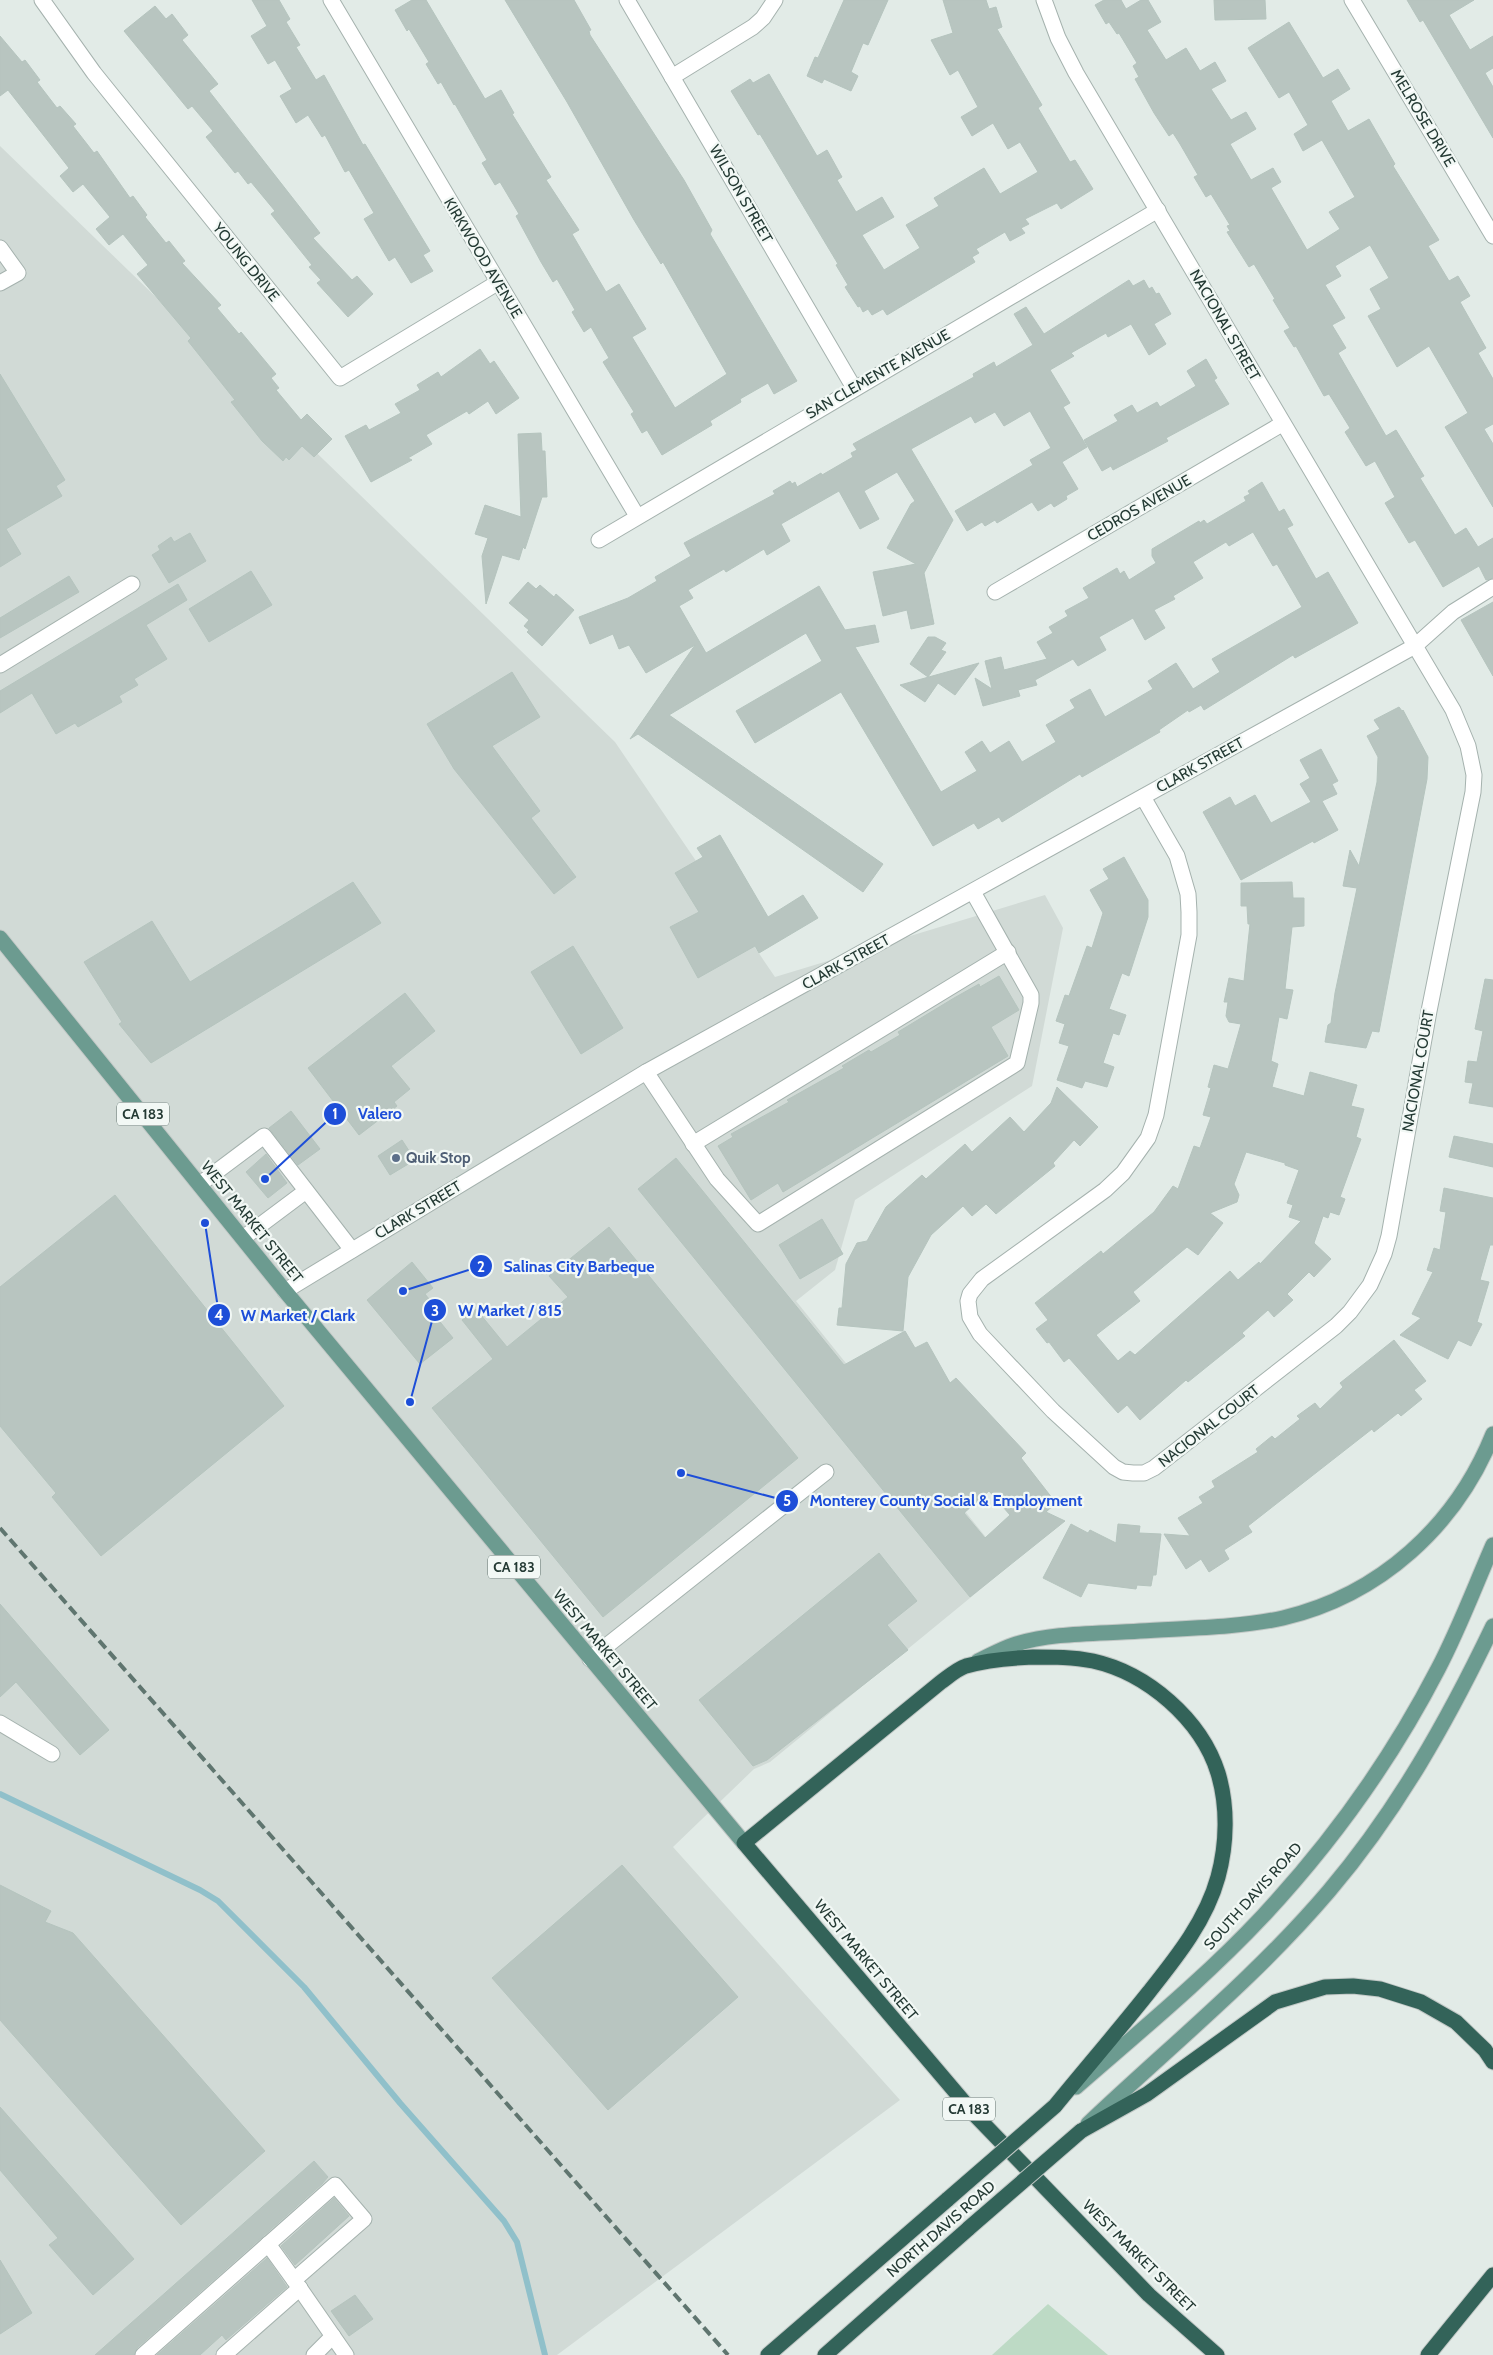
<svg xmlns="http://www.w3.org/2000/svg" width="1493" height="2355" font-family="Cabin,sans-serif">
	<rect width="100%" height="100%" fill="#e2ebe7"/>
	<!-- built -->
	<polygon fill="#d1dad6" points="0,146 615,742 775,977 1045,895 1063,928 1032,1086 855,1200 835,1270 796,1301 1009,1566 770,1762 754,1769 673,1847 900,2100 557,2355 0,2355"/>
	<!-- green -->
	<polygon fill="#bddac5" points="1048,2304 1108,2355 992,2355"/>
	<g fill="none" stroke-linecap="round" stroke-linejoin="round">
		<!-- stream -->
		<polyline stroke="#90c0ca" stroke-width="6" points="0,1794 200,1890 218,1901 304,1987 400,2103 504,2221 517,2242 545,2355"/>
	</g>
	<!-- building -->
	<g fill="#b8c5c0" stroke="#b5c4be" fill-rule="evenodd">
		<polygon points="252,0 279,0 290,19 286,22 300,45 296,47 316,80 324,75 363,145 365,144 430,251 423,255 433,271 411,283 395,257 389,261 364,219 374,213 349,170 345,172 325,135 322,137 308,115 296,123 280,96 292,89 275,60 268,64 251,36 267,26"/>
		<polygon points="412,0 426,0 485,99 501,90 514,113 512,114 551,177 546,180 579,230 572,234 606,292 619,284 646,329 632,337 675,408 727,374 663,262 661,264 634,220 567,102 505,0 574,0 591,30 589,31 590,35 684,180 712,230 710,234 797,381 774,394 768,383 740,399 741,402 710,421 712,425 662,455 647,430 642,433 631,414 634,412 603,362 609,358 591,327 584,332 572,312 575,310 557,279 553,282 541,262 516,216 519,214 500,182 495,185 482,163 487,160 455,104 454,105 441,82 438,84 426,64 429,62 409,29 407,31 395,10"/>
		<polygon points="844,0 888,0 868,45 863,43 851,72 858,76 851,91 824,79 822,83 807,76 815,57 818,58"/>
		<polygon points="943,0 986,0 989,9 996,7 1002,27 997,29 1042,105 1038,108 1070,162 1075,160 1093,189 1061,209 1057,203 1025,219 1029,224 1021,228 1025,233 1010,241 1005,232 976,249 979,253 972,257 975,262 887,315 883,309 872,315 868,309 863,312 860,306 858,307 845,287 848,285 836,265 838,264 760,134 758,135 731,91 750,79 753,83 769,74 817,156 827,150 842,177 837,180 856,212 882,197 894,217 862,235 884,270 920,248 906,225 939,206 934,198 984,168 1000,194 1038,172 1020,142 1008,149 993,123 972,136 961,117 978,107 958,70 950,75 931,40 953,33"/>
		<polygon points="1104,0 1121,0 1126,9 1141,0 1148,0 1161,22 1147,30 1166,60 1186,48 1200,71 1215,62 1226,81 1211,89 1231,120 1246,112 1256,129 1230,144 1251,180 1273,168 1281,182 1271,188 1307,250 1340,229 1329,212 1355,197 1322,140 1303,151 1294,134 1308,125 1289,92 1279,98 1248,48 1289,22 1323,78 1338,69 1350,89 1331,101 1348,131 1369,119 1395,164 1393,166 1439,240 1428,246 1449,281 1458,276 1470,296 1460,302 1486,348 1478,353 1493,379 1493,424 1484,429 1493,444 1493,507 1445,427 1468,413 1429,346 1397,367 1368,316 1381,309 1370,289 1389,278 1370,245 1335,266 1341,276 1325,285 1345,318 1332,325 1346,348 1338,353 1386,436 1396,430 1424,476 1420,478 1455,535 1466,528 1478,547 1493,538 1493,578 1486,580 1479,566 1443,587 1415,540 1409,543 1385,503 1395,497 1375,461 1366,466 1345,432 1350,428 1329,394 1324,396 1296,346 1294,347 1284,331 1290,328 1273,300 1275,299 1254,264 1249,267 1227,232 1230,231 1227,226 1230,225 1211,194 1206,197 1194,177 1198,175 1180,144 1173,133 1169,136 1154,113 1135,79 1139,77 1133,66 1137,63 1119,33 1117,34 1109,22 1106,24 1095,5"/>
		<polygon points="1214,0 1265,0 1266,19 1215,20"/>
		<polygon points="1407,0 1474,0 1449,15 1470,50 1493,36 1493,68 1485,73 1493,87 1493,138 1423,20 1420,22"/>
		<polygon points="155,6 166,19 172,14 188,35 182,40 218,84 209,91 320,233 313,238 352,280 357,276 373,294 348,317 317,283 321,280 309,267 312,265 271,214 275,211 251,182 248,184 238,171 235,173 206,137 213,131 192,106 188,109 124,31"/>
		<polygon points="0,36 22,62 25,60 40,80 37,82 57,108 60,106 76,124 73,126 94,153 97,151 130,198 133,196 147,215 145,217 166,243 169,241 185,261 182,263 221,305 217,308 239,334 241,332 276,374 271,378 279,388 276,390 301,420 307,414 332,439 314,457 302,446 289,460 286,457 283,461 262,441 231,402 235,400 188,341 191,338 137,274 148,265 123,234 109,245 96,229 110,217 83,184 73,192 60,176 69,168 55,150 8,90 0,96"/>
		<polygon points="1129,280 1133,286 1144,280 1149,289 1152,287 1156,294 1159,293 1171,314 1154,324 1166,344 1149,355 1131,324 1108,337 1106,333 1071,353 1074,356 1050,370 1070,403 1063,407 1087,447 1062,462 1078,489 1066,496 1067,499 1054,507 1051,503 1038,511 1032,502 997,523 995,520 985,526 982,522 967,531 955,511 1033,465 1030,460 1051,448 1030,411 1004,426 995,412 975,423 971,416 911,449 953,520 924,573 934,624 911,629 907,610 883,616 873,572 916,564 887,548 911,504 915,501 897,472 864,491 879,519 860,529 839,491 781,524 790,541 767,555 764,549 726,572 724,569 688,590 693,598 679,606 706,653 819,586 845,630 875,625 879,642 855,647 941,792 977,771 965,752 982,741 990,753 1009,741 1022,762 1056,742 1046,725 1075,708 1070,700 1090,689 1105,717 1153,689 1148,681 1176,663 1193,689 1220,672 1212,659 1302,607 1277,564 1273,566 1253,532 1229,546 1226,542 1193,562 1203,578 1173,596 1175,599 1154,610 1165,628 1145,640 1133,618 1099,637 1106,650 1078,666 1073,659 1035,680 1037,685 1018,690 1020,696 983,706 975,678 992,689 985,661 1001,657 1004,670 1047,659 1037,642 1053,633 1049,627 1068,616 1065,611 1089,598 1083,588 1117,568 1120,574 1124,571 1129,580 1156,563 1152,556 1152,549 1199,521 1200,523 1204,520 1207,524 1246,501 1244,497 1250,494 1248,491 1262,482 1279,512 1284,509 1293,525 1287,528 1316,579 1328,572 1358,623 1295,658 1293,655 1204,710 1201,705 1189,712 1188,710 1159,730 1160,732 1082,777 1080,774 1002,822 999,817 978,829 974,823 933,846 841,692 755,743 736,711 822,661 806,633 669,715 883,864 863,892 638,734 630,739 695,645 646,673 629,645 619,649 613,634 590,644 579,617 628,598 657,581 655,577 691,556 684,543 775,494 773,491 790,481 792,484 795,482 797,487 821,473 822,475 853,457 851,453 857,450 853,444 974,377 973,374 994,362 996,367 1033,345 1014,314 1026,307 1044,334"/>
		<polygon points="480,349 490,364 494,361 519,398 496,414 488,401 469,414 467,411 426,435 432,444 408,458 412,460 371,482 345,436 366,425 369,430 401,413 395,404 420,390 417,385 438,372 441,377"/>
		<polygon points="1206,359 1217,378 1214,380 1229,404 1166,438 1168,441 1153,449 1113,470 1111,466 1102,471 1084,440 1118,421 1114,415 1132,405 1137,413 1157,402 1160,407 1196,386 1187,371"/>
		<polygon points="0,374 65,480 56,486 62,496 6,529 21,554 0,567"/>
		<polygon points="541,433 542,451 545,451 547,497 542,497 525,549 523,547 519,560 502,555 486,604 482,556 488,538 475,534 485,505 521,517 518,434"/>
		<polygon points="190,533 206,561 169,583 152,555 160,550 158,546 171,537 174,542"/>
		<polygon points="251,571 272,605 209,642 189,609"/>
		<polygon points="69,576 79,592 0,638 0,618"/>
		<polygon points="528,582 536,589 540,585 554,597 556,594 574,610 542,646 527,632 529,630 524,626 529,620 509,603"/>
		<polygon points="178,584 187,600 146,625 167,659 134,679 138,685 119,696 122,702 78,727 75,723 56,734 32,693 0,713 0,691"/>
		<polygon points="1493,602 1493,676 1461,620"/>
		<polygon points="928,637 935,637 946,643 941,650 946,652 928,677 910,664"/>
		<polygon points="979,663 955,695 938,683 925,702 900,685"/>
		<polygon points="512,672 540,717 492,746 540,811 531,818 576,877 554,894 454,769 427,724"/>
		<polygon points="1399,707 1402,711 1403,710 1428,757 1427,779 1379,1032 1372,1031 1366,1048 1325,1042 1328,1025 1331,1023 1335,993 1357,888 1343,886 1350,850 1359,866 1377,782 1378,757 1367,736 1380,729 1374,720"/>
		<polygon points="1321,749 1338,781 1332,784 1337,794 1322,801 1338,830 1314,843 1313,841 1241,880 1203,812 1230,797 1235,806 1255,795 1271,823 1311,802 1300,784 1310,778 1300,760"/>
		<polygon points="720,835 768,917 803,895 818,918 759,953 755,946 698,978 670,927 699,912 675,873 703,857 697,848"/>
		<polygon points="1124,857 1148,900 1148,917 1129,976 1122,973 1109,1009 1126,1015 1119,1035 1113,1033 1103,1063 1114,1067 1107,1087 1085,1081 1082,1088 1057,1080 1069,1046 1059,1043 1065,1024 1056,1021 1065,995 1069,996 1087,946 1092,948 1103,913 1090,890 1109,879 1103,869"/>
		<polygon points="353,882 381,923 151,1063 119,1024 122,1022 84,962 152,921 190,982"/>
		<path d="M1292,882L1293,898H1304V926L1292,927L1285,989L1293,990L1287,1019L1279,1017L1271,1061L1278,1064L1272,1087L1304,1096L1310,1072L1357,1085L1351,1106L1364,1109L1356,1137L1361,1139L1340,1197L1345,1199L1339,1215L1330,1212L1328,1218L1323,1216L1314,1243L1331,1259L1314,1277L1309,1272L1287,1294L1293,1300L1274,1317L1268,1310L1242,1333L1245,1336L1188,1382L1186,1380L1140,1420L1127,1405L1118,1413L1069,1358L1064,1362L1049,1342L1047,1343L1036,1329L1048,1320L1035,1303L1101,1251L1103,1254L1154,1212L1173,1186L1178,1189L1194,1146L1200,1148L1211,1117L1203,1115L1211,1088L1208,1087L1214,1065L1228,1069L1241,1024L1229,1022L1226,1016L1228,1002H1224L1229,978L1244,981L1250,924H1248L1247,906H1241V883ZM1246,1152L1285,1163V1165L1299,1170L1287,1203L1293,1205L1289,1217L1301,1221L1260,1264L1259,1262L1238,1280L1230,1271L1135,1355L1130,1351L1118,1361L1096,1335L1140,1301L1133,1292L1187,1247L1198,1255L1223,1223L1210,1213L1237,1202L1239,1195L1234,1184Z"/>
		<polygon points="573,946 623,1028 581,1054 531,972"/>
		<polygon points="999,976 1019,1010 991,1027 1008,1056 783,1192 778,1183 751,1200 718,1146 733,1137 731,1134 789,1102 787,1100 844,1068 842,1066 869,1050 871,1052 900,1035 898,1032 954,998 979,984 980,987"/>
		<polygon points="1485,979 1493,980 1493,1107 1469,1103 1473,1083 1465,1082 1468,1061 1477,1062 1483,1031 1475,1029"/>
		<polygon points="405,993 435,1031 391,1066 410,1089 394,1102 397,1106 359,1135 308,1068"/>
		<polygon points="1057,1087 1098,1127 1080,1146 1074,1140 1053,1163 1055,1166 996,1214 986,1204 972,1216 963,1206 931,1235 908,1277 903,1331 837,1325 839,1308 842,1308 846,1264 857,1243 867,1241 886,1207 922,1175 926,1179 965,1144 972,1152 1010,1117 1024,1132 1051,1103"/>
		<polygon points="291,1111 320,1149 298,1165 269,1128"/>
		<polygon points="1454,1136 1493,1144 1493,1167 1449,1157"/>
		<polygon points="402,1140 415,1160 390,1175 378,1156"/>
		<polygon points="266,1154 287,1183 268,1198 246,1172"/>
		<path d="M676,1158L844,1365L905,1331L915,1348L927,1342L950,1383L956,1378L1026,1453L1021,1458L1056,1503L1046,1512L1065,1521L970,1597L638,1189ZM989,1491L1010,1515L985,1538L964,1513Z"/>
		<polygon points="1444,1188 1493,1198 1493,1245 1490,1245 1480,1280 1489,1282 1477,1322 1482,1324 1471,1346 1458,1340 1448,1359 1400,1335 1421,1318 1412,1314 1433,1272 1427,1270 1434,1248 1440,1250 1446,1212 1440,1211"/>
		<polygon points="115,1195 284,1406 101,1556 52,1497 56,1493 0,1426 0,1287"/>
		<polygon points="822,1219 843,1254 800,1279 779,1245"/>
		<polygon points="609,1227 798,1458 603,1617 432,1408 493,1359 462,1320 476,1309 507,1347 568,1297 549,1276"/>
		<polygon points="412,1262 433,1288 425,1294 429,1299 425,1303 453,1338 420,1364 367,1300"/>
		<polygon points="1394,1340 1426,1381 1414,1390 1422,1399 1401,1416 1398,1413 1374,1432 1372,1429 1248,1526 1252,1532 1224,1550 1229,1559 1209,1572 1201,1559 1186,1569 1164,1534 1190,1536 1178,1518 1203,1503 1199,1497 1215,1487 1212,1481 1258,1452 1256,1449 1272,1436 1275,1439 1300,1419 1297,1416 1315,1403 1320,1409 1343,1387 1340,1383"/>
		<polygon points="1071,1524 1088,1533 1090,1530 1116,1543 1118,1524 1140,1526 1139,1533 1161,1534 1156,1575 1153,1575 1151,1586 1137,1585 1136,1589 1088,1583 1081,1597 1043,1578"/>
		<polygon points="879,1553 917,1601 887,1625 908,1650 767,1760 753,1766 699,1700"/>
		<polygon points="0,1604 109,1730 80,1755 16,1682 0,1697"/>
		<polygon points="622,1865 738,1997 608,2110 492,1978"/>
		<polygon points="0,1885 51,1911 45,1922 73,1933 265,2151 181,2225 0,2020"/>
		<polygon points="0,2107 134,2259 93,2295 49,2245 58,2238 0,2170"/>
		<polygon points="314,2161 328,2177 322,2184 137,2348 134,2355 95,2355"/>
		<polygon points="334,2198 349,2216 295,2265 281,2246"/>
		<polygon points="267,2258 287,2287 226,2340 222,2335 200,2355 157,2355"/>
		<polygon points="0,2260 32,2313 0,2334"/>
		<polygon points="355,2295 373,2319 349,2336 331,2311"/>
	</g>
	<g fill="none" stroke-linecap="round" stroke-linejoin="round">
		<defs>
			<g id="minor">
				<polyline points="42,0 94,73 340,378 497,283"/>
				<polyline points="331,0 637,516"/>
				<polyline points="627,0 854,388"/>
				<polyline points="1044,0 1058,38 1076,73 1453,710 1468,746 1474,775 1473,792 1429,1011 1389,1236 1384,1254 1370,1285 1350,1312 1336,1326 1154,1468 1144,1473 1133,1473 1123,1472 1114,1467 1053,1411 980,1334 970,1317 968,1301 970,1294 982,1279 1105,1190 1123,1173 1148,1138 1156,1115 1189,935 1189,912 1188,894 1177,856 1143,797"/>
				<polyline points="1352,0 1493,236"/>
				<polyline points="672,77 753,27 763,18 775,0"/>
				<polyline points="0,248 18,273 0,283"/>
				<polyline points="599,540 1158,210"/>
				<polyline points="995,592 1282,424"/>
				<polyline points="0,665 132,584"/>
				<polyline points="646,1072 717,1179 758,1224 1017,1063 1031,1003 1031,995 973,892"/>
				<polyline points="693,1144 1008,952"/>
				<polyline points="200,1184 264,1136 352,1250"/>
				<polyline points="243,1238 306,1191"/>
				<polyline points="285,1291 646,1072 1415,646 1453,612 1493,587"/>
				<polyline points="590,1659 826,1472"/>
				<polyline points="0,1723 52,1754"/>
				<polyline points="268,2244 294,2280"/>
				<polyline points="143,2355 335,2185 364,2219 294,2280 346,2355"/>
				<polyline points="224,2355 300,2288"/>
				<polyline points="314,2355 333,2336"/>
			</g>
			<g id="major">
				<polyline points="0,938 285,1291 744,1843"/>
				<path d="M978,1661C989,1656 1001,1649 1013,1645C1053,1632 1098,1634 1140,1631C1187,1628 1237,1628 1283,1618C1380,1595 1456,1526 1493,1434"/>
				<path d="M1076,2087C1139,2032 1205,1978 1263,1916C1331,1843 1392,1758 1438,1669C1459,1629 1475,1586 1493,1545"/>
				<path d="M1088,2124C1169,2047 1256,1977 1329,1891C1397,1811 1448,1720 1493,1626"/>
			</g>
			<g id="highway">
				<path d="M1055,2106C1086,2068 1118,2031 1149,1992C1176,1958 1206,1921 1218,1877C1227,1844 1228,1806 1218,1773C1201,1719 1147,1673 1093,1661C1073,1657 1054,1657 1033,1657C1012,1658 987,1660 966,1666C957,1669 948,1677 941,1682L744,1843L975,2115L1149,2295L1217,2355"/>
				<polyline points="1081,2131 1147,2094 1275,2002 1325,1987 1353,1986 1380,1989 1421,2002 1456,2022 1485,2050 1493,2062"/>
				<polyline points="768,2355 948,2199"/>
				<polyline points="825,2355 969,2228"/>
				<polyline points="1428,2355 1493,2275"/>
			</g>
		</defs>
		<!-- minor casing -->
		<use href="#minor" stroke="#a5b2ae" stroke-width="17"/>
		<!-- major casing -->
		<use href="#major" stroke="#c2c8c6" stroke-width="17"/>
		<!-- highway casing -->
		<use href="#highway" stroke="#c2c8c6" stroke-width="17"/>
		<!-- minor -->
		<use href="#minor" stroke="#fff" stroke-width="15"/>
		<!-- major -->
		<use href="#major" stroke="#6c9b90" stroke-width="15"/>
		<!-- highway -->
		<use href="#highway" stroke="#336359" stroke-width="15"/>
		<!-- rail -->
		<polyline stroke="#5f756f" stroke-width="4" stroke-dasharray="10 5" stroke-linecap="butt" points="0,1528 728,2355"/>
		<defs>
			<g id="highway-bridge">
				<polyline points="948,2199 1055,2106"/>
				<polyline points="969,2228 1081,2131"/>
			</g>
		</defs>
		<!-- highway-bridge casing -->
		<use href="#highway-bridge" stroke="#c2c8c6" stroke-width="17" stroke-linecap="butt"/>
		<!-- highway-bridge -->
		<use href="#highway-bridge" stroke="#336359" stroke-width="15"/>
	</g>
	<!-- markers -->
	<circle fill="#5c6f8a" stroke="#f2f8f5" stroke-width="2" cx="396" cy="1158" r="5"/>
	<g text-anchor="middle" dominant-baseline="central" stroke-width="4.5" stroke-linejoin="round" paint-order="stroke">
		<!-- shield labels -->
		<g fill="#f2f8f5" stroke="#62736e" stroke-width="1">
			<rect x="117" y="1102.5" width="52" height="23" rx="4"/>
			<rect x="488" y="1555.5" width="52" height="23" rx="4"/>
			<rect x="943" y="2097.5" width="52" height="23" rx="4"/>
		</g>
		<g font-size="14" font-weight="bold" fill="#243a34">
			<text x="143" y="1114">CA 183</text>
			<text x="514" y="1567">CA 183</text>
			<text x="969" y="2109">CA 183</text>
		</g>
		<!-- street labels -->
		<g font-size="15" fill="#243a34" stroke="#f2f8f5">
			<text transform="translate(1423 118) rotate(59)">MELROSE DRIVE</text>
			<text transform="translate(741 194) rotate(60)">WILSON STREET</text>
			<text transform="translate(483 258) rotate(59)">KIRKWOOD AVENUE</text>
			<text transform="translate(246 262) rotate(51)">YOUNG DRIVE</text>
			<text transform="translate(1225 325) rotate(60)">NACIONAL STREET</text>
			<text transform="translate(878 374) rotate(-30)">SAN CLEMENTE AVENUE</text>
			<text transform="translate(1139 508) rotate(-30)">CEDROS AVENUE</text>
			<text transform="translate(1200 765) rotate(-29)">CLARK STREET</text>
			<text transform="translate(846 962) rotate(-29)">CLARK STREET</text>
			<text transform="translate(1418 1071) rotate(-80)">NACIONAL COURT</text>
			<text transform="translate(418 1210) rotate(-31)">CLARK STREET</text>
			<text transform="translate(252 1222) rotate(51)">WEST MARKET STREET</text>
			<text transform="translate(1209 1426) rotate(-38)">NACIONAL COURT</text>
			<text transform="translate(605 1650) rotate(50)">WEST MARKET STREET</text>
			<text transform="translate(1253 1896) rotate(-48)">SOUTH DAVIS ROAD</text>
			<text transform="translate(866 1960) rotate(50)">WEST MARKET STREET</text>
			<text transform="translate(941 2229) rotate(-41)">NORTH DAVIS ROAD</text>
			<text transform="translate(1139 2256) rotate(45)">WEST MARKET STREET</text>
		</g>
		<!-- service labels -->
		<g font-size="15" font-weight="bold" fill="#4e5e75" stroke="#f2f8f5" text-anchor="start">
			<text x="406" y="1158">Quik Stop</text>
		</g>
	</g>
	<!-- callouts -->
	<path fill="none" stroke="#1d4ed8" stroke-width="2" d="M265 1179L335 1114M403 1291L481 1266M410 1402L435 1310M205 1223L219 1315M681 1473L787 1501"/>
	<g fill="#1d4ed8" stroke="#f2f8f5" stroke-width="2">
		<circle cx="265" cy="1179" r="5"/>
		<circle cx="403" cy="1291" r="5"/>
		<circle cx="410" cy="1402" r="5"/>
		<circle cx="205" cy="1223" r="5"/>
		<circle cx="681" cy="1473" r="5"/>
		<circle cx="335" cy="1114" r="12"/>
		<circle cx="481" cy="1266" r="12"/>
		<circle cx="435" cy="1310" r="12"/>
		<circle cx="219" cy="1315" r="12"/>
		<circle cx="787" cy="1501" r="12"/>
	</g>
	<g font-size="15" text-anchor="middle" font-weight="bold" fill="#fff">
		<text x="335" y="1119">1</text>
		<text x="481" y="1272">2</text>
		<text x="435" y="1316">3</text>
		<text x="219" y="1320">4</text>
		<text x="787" y="1506">5</text>
	</g>
	<g font-size="16" text-anchor="middle" font-weight="bold" fill="#1d4ed8" stroke="#f2f8f5" stroke-width="4.5" stroke-linejoin="round" paint-order="stroke">
		<text x="380" y="1119">Valero</text>
		<text x="579" y="1272">Salinas City Barbeque</text>
		<text x="510" y="1316">W Market / 815</text>
		<text x="298" y="1321">W Market / Clark</text>
		<text x="946" y="1506">Monterey County Social &amp; Employment</text>
	</g>
</svg>
